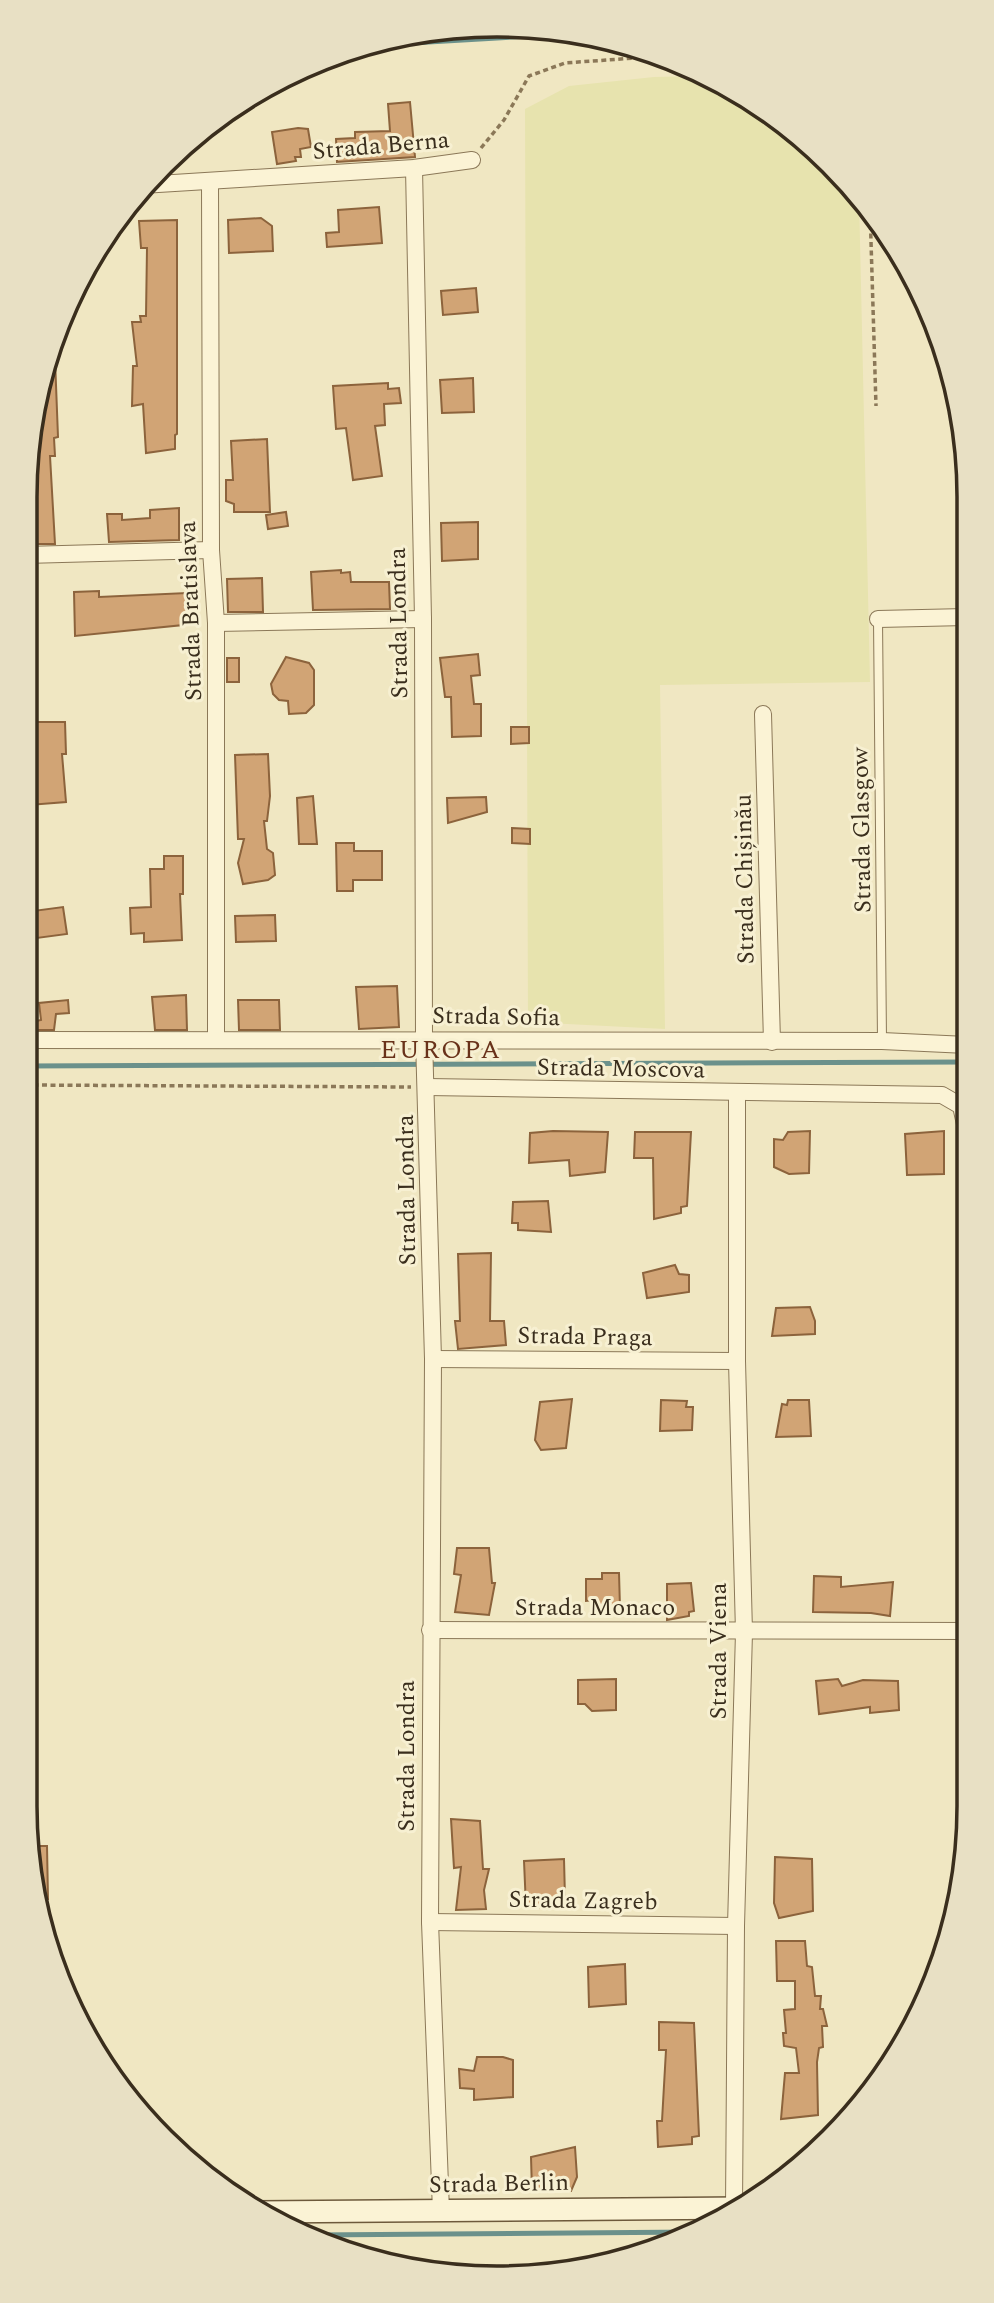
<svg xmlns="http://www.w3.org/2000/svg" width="994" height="2303" font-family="Spectral,serif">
	<rect width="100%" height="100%" fill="#f0e7c2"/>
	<!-- farmland -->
	<polygon fill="#e7e3ae" points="702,76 760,104 859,197 870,682 660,685 665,1029 528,1022 525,109 569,86 654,77"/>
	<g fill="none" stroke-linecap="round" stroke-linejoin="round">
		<!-- stream -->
		<g stroke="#6b918b" stroke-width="5">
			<polyline points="360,46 580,33"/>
			<polyline points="25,1066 967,1062"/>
			<polyline points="314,2235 695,2232"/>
		</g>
	</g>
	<!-- building -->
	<g fill="#d1a475" stroke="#8c633c" stroke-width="2">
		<polygon points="410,102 415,157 337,162 336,139 355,138 355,132 390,131 388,104"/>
		<polygon points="298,128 308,129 311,147 300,149 301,157 295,157 296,161 277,164 272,132"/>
		<polygon points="379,207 382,243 327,247 326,233 339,232 338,210"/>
		<polygon points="261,218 272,226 273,251 229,253 228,220"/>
		<polygon points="177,220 177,434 175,435 175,449 146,453 143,404 132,406 133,366 137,366 132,322 141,322 140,316 146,316 147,248 141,248 139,221"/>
		<polygon points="476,288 478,312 443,315 441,291"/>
		<polygon points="47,358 55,359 58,437 54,438 55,456 50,456 55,544 31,544 28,517 36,500 27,501 26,485 28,476 33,476 32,454"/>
		<polygon points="473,378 474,412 442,413 440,380"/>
		<polygon points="388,383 388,389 399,388 401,403 384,404 385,425 375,426 382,476 353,480 346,428 336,429 333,386"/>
		<polygon points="267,439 270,512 234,512 234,504 226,501 226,480 233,480 231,441"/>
		<polygon points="179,508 179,540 109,542 107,514 122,514 122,520 150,518 150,510"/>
		<polygon points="286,512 288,526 268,529 266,515"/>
		<polygon points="478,522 478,559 442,561 441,523"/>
		<polygon points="341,570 341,573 350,572 351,582 389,582 390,609 313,610 311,572"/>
		<polygon points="262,578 263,612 228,612 227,579"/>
		<polygon points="99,591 99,597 187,593 187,607 192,607 193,624 75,636 74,592"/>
		<polygon points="478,654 480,675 471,676 474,704 481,704 481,736 452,737 451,697 445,697 440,658"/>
		<polygon points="286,657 309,663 314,670 314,705 306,713 289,714 288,701 279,700 273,694 271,684"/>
		<rect x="227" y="658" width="12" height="24"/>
		<polygon points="27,722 65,722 66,754 62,754 66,802 29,805"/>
		<polygon points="511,727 529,727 529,743 511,744"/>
		<polygon points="268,754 270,796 267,821 264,821 267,849 273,853 275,875 268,880 243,884 238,863 244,839 238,839 235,755"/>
		<polygon points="313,796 317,844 299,844 297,798"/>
		<polygon points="486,797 487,812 448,823 447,798"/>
		<polygon points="512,828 530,829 530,844 512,843"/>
		<polygon points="336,843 354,843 354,851 382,851 382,880 353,880 353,891 337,891"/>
		<polygon points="164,856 183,856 183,894 180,894 182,940 144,942 144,933 131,934 130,908 151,907 150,869 164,869"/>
		<polygon points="63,907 67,934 37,938 33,911"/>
		<polygon points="275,915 276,941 236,942 235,916"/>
		<polygon points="397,986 399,1027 359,1029 356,987"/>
		<polygon points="186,995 187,1030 155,1030 152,997"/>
		<polygon points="68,1000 69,1013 56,1014 54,1030 34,1030 36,1021 41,1020 39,1003"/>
		<polygon points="238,1000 279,1000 280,1030 239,1030"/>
		<polygon points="553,1131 608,1132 605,1172 570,1176 569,1160 529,1163 530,1133"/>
		<polygon points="810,1131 809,1173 789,1174 774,1167 774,1139 783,1140 788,1132"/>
		<polygon points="944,1131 944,1174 907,1175 905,1134"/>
		<polygon points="635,1132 691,1132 687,1206 681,1207 681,1213 654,1219 653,1158 634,1158"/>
		<polygon points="548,1201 551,1232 518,1230 518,1223 512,1223 513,1202"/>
		<polygon points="491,1253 490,1321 504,1321 506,1345 458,1349 455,1321 460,1321 458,1254"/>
		<polygon points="675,1265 679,1274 689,1275 689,1292 647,1298 643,1273"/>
		<polygon points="810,1307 815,1321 815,1334 772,1336 776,1308"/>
		<polygon points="572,1399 566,1448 541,1450 535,1440 540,1402"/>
		<polygon points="661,1400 687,1401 686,1407 693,1407 692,1430 660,1431"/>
		<polygon points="788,1400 809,1400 811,1436 776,1437 782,1404 787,1405"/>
		<polygon points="457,1548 489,1548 492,1583 495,1583 489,1615 455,1612 461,1575 454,1574"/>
		<polygon points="602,1573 619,1573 620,1608 596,1609 596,1600 586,1601 586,1579 602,1579"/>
		<polygon points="814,1576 841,1577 841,1587 893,1582 890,1616 871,1613 813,1612"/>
		<polygon points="691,1583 694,1611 689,1612 689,1616 667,1620 667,1584"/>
		<polygon points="616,1679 616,1710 592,1711 585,1704 578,1704 578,1680"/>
		<polygon points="838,1679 842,1686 863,1680 898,1681 899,1710 870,1713 870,1707 819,1714 816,1681"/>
		<polygon points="451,1819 480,1821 483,1869 489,1869 484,1890 486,1909 456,1910 461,1867 454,1868"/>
		<polygon points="31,1846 47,1846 48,1899 40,1899"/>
		<polygon points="775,1857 812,1859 813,1911 779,1918 774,1903"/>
		<polygon points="564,1859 565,1898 552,1898 552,1908 526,1907 524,1861"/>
		<polygon points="776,1941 805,1941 807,1966 812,1967 815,1996 821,1996 820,2009 823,2009 827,2026 822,2026 823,2047 819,2048 817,2062 818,2115 781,2119 785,2073 799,2073 796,2048 784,2046 783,2033 786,2033 784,2010 795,2009 795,1981 777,1981"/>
		<polygon points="625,1964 626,2004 589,2007 588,1967"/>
		<polygon points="659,2022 694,2023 699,2136 692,2137 692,2144 658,2147 657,2121 662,2121 666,2050 659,2050"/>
		<polygon points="477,2057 503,2057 513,2060 513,2097 474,2100 474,2089 460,2088 459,2069 474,2071"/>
		<polygon points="575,2147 577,2177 571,2191 532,2191 531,2157"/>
	</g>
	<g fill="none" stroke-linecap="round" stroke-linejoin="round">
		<defs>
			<polyline id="lane" points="878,619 882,1041"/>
			<g id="street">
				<polyline points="414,168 423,619 424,1039 433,1359 430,1922 441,2211"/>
				<polyline points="210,182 211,550 216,623 216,1039"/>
				<polyline points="142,185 414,168 472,160"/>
				<polyline points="25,555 211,550"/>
				<polyline points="878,619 966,617"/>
				<polyline points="216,623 423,619"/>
				<polyline points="763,714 772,1042"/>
				<polyline points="25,1040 882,1041 967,1045"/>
				<polyline points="427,1087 942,1095 961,1106 967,1133"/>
				<polyline points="433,1359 737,1361"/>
				<polyline points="430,1630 969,1631"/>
				<polyline points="430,1922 736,1926"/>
				<polyline points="734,2208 736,1926 744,1632 737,1361 737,1094"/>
			</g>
			<polyline id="secondary" points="257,2212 742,2208"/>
		</defs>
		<!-- lane casing -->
		<use href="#lane" stroke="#8b7858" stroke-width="10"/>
		<!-- street casing -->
		<use href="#street" stroke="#8b7858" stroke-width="18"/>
		<!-- secondary casing -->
		<use href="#secondary" stroke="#6d593b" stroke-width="24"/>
		<!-- path -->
		<g stroke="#8b7858" stroke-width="3.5" stroke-dasharray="5 3.5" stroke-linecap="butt">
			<polyline points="481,148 504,120 529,76 565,63 662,56"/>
			<polyline points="870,208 876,406"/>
			<polyline points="25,1085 411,1087"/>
			<polyline points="238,2196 247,2196"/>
		</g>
		<!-- lane -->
		<use href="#lane" stroke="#fbf3d5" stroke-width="8"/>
		<!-- street -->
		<use href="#street" stroke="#fbf3d5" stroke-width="16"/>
		<!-- secondary -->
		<use href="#secondary" stroke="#fbf3d5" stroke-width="21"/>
	</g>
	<g text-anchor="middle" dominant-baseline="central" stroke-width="6" stroke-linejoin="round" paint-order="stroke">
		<!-- street labels -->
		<g font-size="24" fill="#3a2e1d" stroke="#f7f0d2">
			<text transform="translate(381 146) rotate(-5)">Strada Berna</text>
			<text transform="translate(191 611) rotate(-92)">Strada Bratislava</text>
			<text transform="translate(399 623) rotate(-91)">Strada Londra</text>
			<text transform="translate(862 830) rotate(-91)">Strada Glasgow</text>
			<text transform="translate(745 879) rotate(-91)">Strada Chișinău</text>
			<text transform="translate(496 1017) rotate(1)">Strada Sofia</text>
			<text transform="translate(621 1069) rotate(1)">Strada Moscova</text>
			<text transform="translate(407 1190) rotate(-91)">Strada Londra</text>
			<text transform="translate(585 1337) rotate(1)">Strada Praga</text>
			<text x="595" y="1608">Strada Monaco</text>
			<text transform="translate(719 1651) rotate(-90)">Strada Viena</text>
			<text transform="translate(407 1756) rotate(-90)">Strada Londra</text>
			<text transform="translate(583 1901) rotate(1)">Strada Zagreb</text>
			<text transform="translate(499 2184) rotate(-1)">Strada Berlin</text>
		</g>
		<!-- neighbourhood labels -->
		<g font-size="26" letter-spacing="2" fill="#69321a" stroke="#f7f0d2">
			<text x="441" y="1050">EUROPA</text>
		</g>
	</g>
	<!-- crop -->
	<path d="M0 0H994V2303H0ZM497 37H497A460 460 0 0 1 957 497V1806A460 460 0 0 1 497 2266H497A460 460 0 0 1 37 1806V497A460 460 0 0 1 497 37Z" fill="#e8e0c4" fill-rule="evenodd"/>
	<path fill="none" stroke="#3a2e1d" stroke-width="3.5" d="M497 37H497A460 460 0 0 1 957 497V1806A460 460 0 0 1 497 2266H497A460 460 0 0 1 37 1806V497A460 460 0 0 1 497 37Z"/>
</svg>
